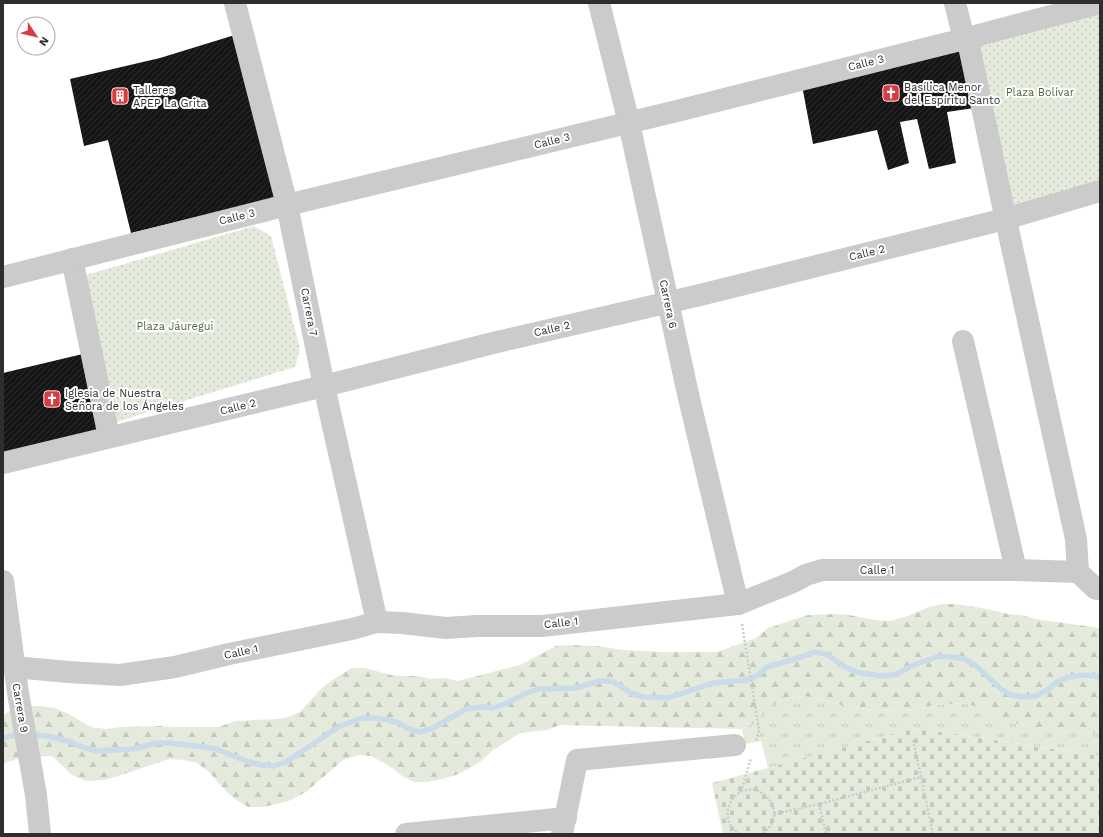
<svg xmlns="http://www.w3.org/2000/svg" width="1103" height="837" font-family="'Work Sans',sans-serif">
	<defs>
		<pattern id="grass-tufts" width="24" height="20" patternUnits="userSpaceOnUse"><rect width="24" height="20" fill="#e4ebdd"/><path d="M3 7l-1-3M5 7V3M7 7l1-3M15 17l-1-3M17 17v-4M19 17l1-3" fill="none" stroke="#c4cabe"/></pattern>
		<pattern id="forest-firs" width="22" height="20" patternUnits="userSpaceOnUse"><rect width="22" height="20" fill="#e4ebdd"/><path d="M5 1l3.5 6h-7zM16 11l3.5 6h-7z" fill="#c4cabe"/></pattern>
		<pattern id="cemetery-stones" width="16" height="16" patternUnits="userSpaceOnUse"><rect width="16" height="16" fill="#e4ebdd"/><path d="M2 7V4a2 2 0 0 1 4 0v3zM10 15v-3a2 2 0 0 1 4 0v3z" fill="#c4cabe"/></pattern>
		<pattern id="park-dots" width="8" height="8" patternUnits="userSpaceOnUse"><rect width="8" height="8" fill="#e4ebdd"/><path d="M2 2h.1M6 6h.1" fill="none" stroke="#c4cabe" stroke-width="1.8" stroke-linecap="round"/></pattern>
		<pattern id="building-hatch" width="6" height="6" patternUnits="userSpaceOnUse"><rect width="6" height="6" fill="#151515"/><path d="M-1 1l2-2M0 6l6-6M5 7l2-2" fill="none" stroke="#2f2f2f"/></pattern>
	</defs>
	<rect width="100%" height="100%" fill="#fff"/>
	<!-- grass -->
	<polygon fill="url(#grass-tufts)" points="804,696 818,698 844,706 874,710 905,711 936,705 963,703 978,707 1014,723 1059,731 1100,734 1100,756 915,728 768,768 761,741 745,744 742,729 756,722 765,712 776,703 790,698"/>
	<!-- forest -->
	<polygon fill="url(#forest-firs)" points="943,604 955,604 982,608 1008,614 1022,615 1035,619 1100,628 1100,734 1059,731 1014,723 978,707 963,703 936,705 905,711 874,710 844,706 818,698 804,696 790,698 776,703 765,712 756,722 742,729 560,725 547,730 520,733 492,751 481,761 468,769 456,775 442,779 428,782 414,782 402,776 391,767 371,756 358,755 343,760 306,792 291,800 277,804 263,807 248,807 236,800 226,791 208,771 197,763 184,760 169,759 118,776 104,780 86,781 72,775 52,756 25,757 3,763 3,715 13,709 26,706 40,706 54,708 67,713 91,727 105,729 120,727 161,726 175,727 218,727 236,721 276,719 289,717 301,711 319,691 329,682 352,668 365,668 391,675 404,676 418,676 431,679 445,678 458,681 520,665 556,646 569,645 597,646 623,650 663,652 717,652 756,638 768,628 808,615 836,614 849,615 876,620 890,621 905,617 929,607"/>
	<!-- cemetery -->
	<polygon fill="url(#cemetery-stones)" points="915,728 1100,756 1100,834 723,834 712,783"/>
	<!-- park -->
	<g fill="url(#park-dots)">
		<polygon points="1100,14 1100,185 1004,211 969,46"/>
		<polygon points="254,226 271,236 300,349 295,367 106,425 76,278"/>
	</g>
	<g fill="none" stroke-linecap="round" stroke-linejoin="round">
		<!-- stream -->
		<g stroke="#cadce9" stroke-width="5.5">
			<polyline points="29,735 47,736 71,742 82,747 96,751 133,749 157,743 169,743 204,747 216,749 249,762 262,765 274,766 286,762 319,740 329,733 340,726 351,722 363,718 375,718 388,720 399,723 409,729 421,732 433,728 466,709 481,707 493,708 505,704 527,693 539,689 576,688 599,681 612,681 631,693 644,697 668,698 713,683 747,680 758,675 767,667 804,656 814,652 826,654 845,667 856,672 880,676 894,675 916,664 940,656 952,657 964,659 975,665 1001,689 1011,695 1024,697 1036,696 1047,690 1057,682 1068,677 1082,675 1095,676 1100,679"/>
			<polyline points="3,738 11,736 20,735"/>
		</g>
	</g>
	<!-- building -->
	<g fill="url(#building-hatch)">
		<polygon points="238,34 278,197 131,233 108,140 84,146 70,79 160,58"/>
		<polygon points="964,39 981,107 947,112 956,163 929,169 917,119 900,122 909,163 888,170 877,130 813,144 801,80"/>
		<polygon points="91,352 109,437 3,463 3,373"/>
	</g>
	<g fill="none" stroke-linecap="round" stroke-linejoin="round">
		<!-- path -->
		<g stroke="#cbcbcb" stroke-width="2.5" stroke-dasharray="2 2" stroke-linecap="butt">
			<polyline points="742,624 759,730 756,741"/>
			<polyline points="913,740 921,777"/>
			<polyline points="741,792 751,758"/>
			<polyline points="819,804 826,834"/>
			<polyline points="774,814 819,804 921,777 933,834"/>
			<path d="M740,834C712,818 736,778 762,793C769,797 773,804 774,811C775,821 770,829 762,834"/>
		</g>
		<!-- minor -->
		<g stroke="#cbcbcb" stroke-width="22">
			<polyline points="235,3 287,205 324,386 377,622"/>
			<polyline points="599,3 629,123 688,394 738,604"/>
			<polyline points="955,3 964,39 969,46 1004,211 1076,539 1078,572"/>
			<polyline points="72,259 109,437"/>
			<polyline points="3,277 287,205 677,111 964,39 1100,3"/>
			<polyline points="963,341 1016,570"/>
			<polyline points="3,463 324,386 493,343 700,295 1005,219 1100,191"/>
			<polyline points="3,581 18,693 36,795 40,834"/>
			<polyline points="14,667 68,672 120,675 175,667 229,654 352,629 377,622 402,623 446,628 477,626 542,626 738,604 793,582 806,575 822,570 1016,570 1078,572 1096,589 1100,589"/>
			<polyline points="406,834 566,818"/>
			<polyline points="562,834 577,760 735,745"/>
		</g>
	</g>
	<!-- icons -->
	<defs>
		<symbol id="church-square" viewBox="-11 -11 22 22"><rect x="-9" y="-9" width="18" height="18" rx="4" fill="#da3b43" stroke="#fff"/><path d="M-1.2-6h2.4v3.5h3.3v2.4h-3.3V6h-2.4V-.1h-3.3v-2.4h3.3Z" fill="#fff"/></symbol>
		<symbol id="building-square" viewBox="-11 -11 22 22"><rect x="-9" y="-9" width="18" height="18" rx="4" fill="#da3b43" stroke="#fff"/><path d="M-4-6H4V6H1V3H-1V6H-4ZM-2.5-4.3h1.7v1.8h-1.7ZM.8-4.3h1.7v1.8H.8ZM-2.5-1h1.7V.8h-1.7ZM.8-1h1.7V.8H.8Z" fill="#fff"/></symbol>
	</defs>
	<g fill-rule="evenodd">
		<use href="#church-square" x="881" y="83" width="20" height="20"/>
		<use href="#building-square" x="110" y="86" width="20" height="20"/>
		<use href="#church-square" x="42" y="389" width="20" height="20"/>
	</g>
	<g text-anchor="middle" dominant-baseline="central" stroke-width="4" stroke-linejoin="round" paint-order="stroke">
		<!-- street labels -->
		<g font-size="11" fill="#2e2e2e" stroke="#fff">
			<text transform="translate(866 63) rotate(-14)">Calle 3</text>
			<text transform="translate(552 141) rotate(-14)">Calle 3</text>
			<text transform="translate(237 217) rotate(-14)">Calle 3</text>
			<text transform="translate(867 253) rotate(-14)">Calle 2</text>
			<text transform="translate(668 304) rotate(78)">Carrera 6</text>
			<text transform="translate(309 312) rotate(79)">Carrera 7</text>
			<text transform="translate(552 329) rotate(-13)">Calle 2</text>
			<text transform="translate(238 407) rotate(-14)">Calle 2</text>
			<text x="877" y="570">Calle 1</text>
			<text transform="translate(561 623) rotate(-6)">Calle 1</text>
			<text transform="translate(241 652) rotate(-12)">Calle 1</text>
			<text transform="translate(20 708) rotate(80)">Carrera 9</text>
		</g>
		<!-- poi labels -->
		<g font-size="11" fill="#2e2e2e" stroke="#fff" text-anchor="start">
			<text x="904" y="87">Basílica Menor<tspan x="904" dy="13">del Espíritu Santo</tspan></text>
			<text x="133" y="90">Talleres<tspan x="133" dy="13">APEP La Grita</tspan></text>
			<text x="65" y="393">Iglesia de Nuestra<tspan x="65" dy="13">Señora de los Ángeles</tspan></text>
		</g>
		<!-- park labels -->
		<g font-size="11" fill="#50673e" stroke="#fff">
			<text x="1040" y="92">Plaza Bolívar</text>
			<text x="175" y="326">Plaza Jáuregui</text>
		</g>
	</g>
	<!-- border -->
	<rect width="1103" height="837" fill="none" stroke="#2e2e2e" stroke-width="8"/>
	<!-- north arrow -->
	<g transform="translate(36 36) rotate(125)"><circle r="19" fill="#ffffff" stroke="#ababab"/>
	<path d="M0-3L7 15L0 10L-7 15Z" fill="#da3b43"/>
	<text y="-6" font-size="11" font-weight="bold" text-anchor="middle" fill="#2e2e2e">N</text>
	</g>
</svg>
